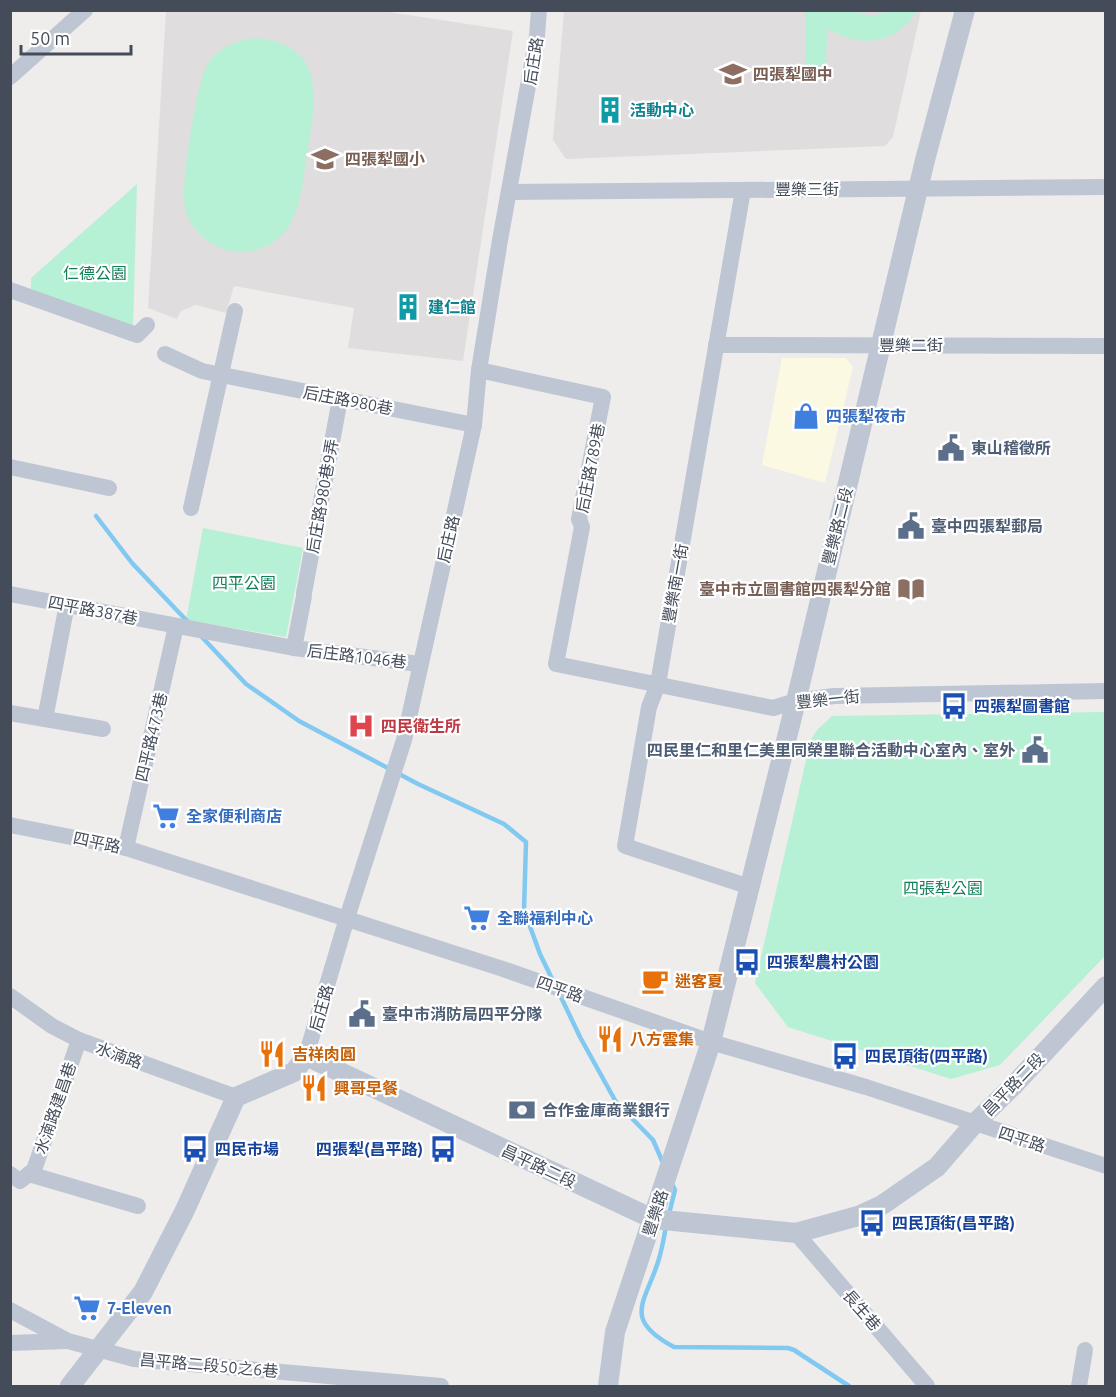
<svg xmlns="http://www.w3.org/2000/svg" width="1116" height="1397" font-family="Ubuntu,'Noto Sans TC',sans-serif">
	<rect width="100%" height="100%" fill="#efecec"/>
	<!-- commercial -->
	<polygon fill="#fcf9e3" points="782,358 846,358 853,367 825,483 762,465"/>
	<!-- education -->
	<g fill="#e0ddde">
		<polygon points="166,11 382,11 513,31 463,361 348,348 354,308 234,286 226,313 196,305 181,311 177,319 148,308"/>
		<polygon points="564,11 921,11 893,137 885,146 566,159 553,140"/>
	</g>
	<!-- green -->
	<g fill="#b6f0d5">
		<path d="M805,11H849L872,16L891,11H916C906,31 882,44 859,40C848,39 837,33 827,29L826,66L805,67Z"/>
		<path d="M257,38C329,46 315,103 307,154C301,192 300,239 255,250C243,253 230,252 219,247C202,240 189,225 185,208C180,188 197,82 207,65C219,47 237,40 257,38Z"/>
		<polygon points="137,184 133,330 31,290 31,278"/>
		<polygon points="203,528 303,548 286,637 186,620"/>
		<polygon points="1105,712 1105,956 1000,1065 951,1079 788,1027 755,983 811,739 818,729 832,716"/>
	</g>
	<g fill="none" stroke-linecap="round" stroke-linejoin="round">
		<!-- stream -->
		<g stroke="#81c9f0" stroke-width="4.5">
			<polyline points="96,516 132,563 187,621"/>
			<polyline points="201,636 246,684 299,721 418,784 504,824 526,842 524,910 540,954 554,983"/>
			<polyline points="559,993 580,1037 616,1102 653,1140 663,1163"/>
			<polyline points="669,1214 675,1190 671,1182"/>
			<path d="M666,1226C664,1238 662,1250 658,1262C645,1303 622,1319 674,1347L788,1348L794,1350L849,1386"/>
		</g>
		<!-- minor -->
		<g stroke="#bec6d3" stroke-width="16">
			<polyline points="10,77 85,10"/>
			<polyline points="743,190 658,684 649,707 625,846 750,887"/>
			<polyline points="509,192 1106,187"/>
			<polyline points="10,290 137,335 147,325"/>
			<polyline points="716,345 1106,346"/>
			<polyline points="165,354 202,371 474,425"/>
			<polyline points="479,370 603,397 579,519 582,527 556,664 773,708 796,701 834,696 1106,691"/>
			<polyline points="10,467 109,488"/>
			<polyline points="191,508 235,311"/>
			<polyline points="304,593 340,399"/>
			<polyline points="10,594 294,648 419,664"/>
			<polyline points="294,648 304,596"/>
			<polyline points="10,713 45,719 67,604"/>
			<polyline points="45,719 103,729"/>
			<polyline points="10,825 126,848 503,969 711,1042 866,1087 1106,1166"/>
			<polyline points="126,848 176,626"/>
			<polyline points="10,996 52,1026 79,1040 236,1097"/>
			<polyline points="306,1056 347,918 404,740 474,425 479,370 500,240 537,36 539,10"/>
			<polyline points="10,1174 20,1181 34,1170 79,1040"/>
			<polyline points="29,1174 138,1206"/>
			<polyline points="796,1233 927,1386"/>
			<polyline points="10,1310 68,1341 134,1359 441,1386"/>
			<polyline points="10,1343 67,1341"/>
			<polyline points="1079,1386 1085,1350"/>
		</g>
		<!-- tertiary -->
		<g stroke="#bec6d3" stroke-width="20">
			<polyline points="70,1386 143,1292 185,1210 236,1097 294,1072 306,1056 653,1219 796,1233 858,1216 882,1205 937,1167 975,1123 1015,1084 1106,986"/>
			<polyline points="608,1386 615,1332 711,1042 796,701 925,160 965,10"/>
		</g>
	</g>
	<!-- icons -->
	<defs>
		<symbol id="school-bare" viewBox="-9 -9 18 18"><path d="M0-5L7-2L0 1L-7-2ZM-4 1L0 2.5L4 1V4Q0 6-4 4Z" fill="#8d6e63" stroke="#fff" stroke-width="2.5" paint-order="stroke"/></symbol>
		<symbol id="building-bare" viewBox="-9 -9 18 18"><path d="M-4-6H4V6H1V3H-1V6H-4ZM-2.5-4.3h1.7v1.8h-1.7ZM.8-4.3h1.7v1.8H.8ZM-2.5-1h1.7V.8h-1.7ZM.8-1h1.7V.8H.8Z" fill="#0f9aa8" stroke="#fff" stroke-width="2.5" paint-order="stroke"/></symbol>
		<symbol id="shop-bare" viewBox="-9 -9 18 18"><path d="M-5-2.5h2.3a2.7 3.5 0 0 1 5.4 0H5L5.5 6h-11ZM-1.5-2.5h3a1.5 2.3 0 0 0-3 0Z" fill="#3f7fe0" stroke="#fff" stroke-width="2.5" paint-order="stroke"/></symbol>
		<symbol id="civic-bare" viewBox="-9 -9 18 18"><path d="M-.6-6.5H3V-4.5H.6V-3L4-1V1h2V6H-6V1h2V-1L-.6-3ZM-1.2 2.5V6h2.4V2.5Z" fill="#5c6f8a" stroke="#fff" stroke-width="2.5" paint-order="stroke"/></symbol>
		<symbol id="library-bare" viewBox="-9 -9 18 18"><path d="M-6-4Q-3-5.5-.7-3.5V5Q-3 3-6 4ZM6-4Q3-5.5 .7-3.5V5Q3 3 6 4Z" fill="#8d6e63" stroke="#fff" stroke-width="2.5" paint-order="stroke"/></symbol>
		<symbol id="bus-bare" viewBox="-9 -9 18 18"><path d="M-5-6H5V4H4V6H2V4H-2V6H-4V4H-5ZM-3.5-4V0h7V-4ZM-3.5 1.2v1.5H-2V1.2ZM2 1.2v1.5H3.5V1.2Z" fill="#1a4fb4" stroke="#fff" stroke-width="2.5" paint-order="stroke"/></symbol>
		<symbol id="hospital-bare" viewBox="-9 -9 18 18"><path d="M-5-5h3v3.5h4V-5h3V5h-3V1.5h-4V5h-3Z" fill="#e0444e" stroke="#fff" stroke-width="2.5" paint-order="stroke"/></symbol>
		<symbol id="supermarket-bare" viewBox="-9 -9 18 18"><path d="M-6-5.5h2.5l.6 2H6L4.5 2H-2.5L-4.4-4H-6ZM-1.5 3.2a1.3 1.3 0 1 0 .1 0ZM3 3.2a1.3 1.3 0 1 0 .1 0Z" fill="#3f7fe0" stroke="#fff" stroke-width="2.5" paint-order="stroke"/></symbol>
		<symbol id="cafe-bare" viewBox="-9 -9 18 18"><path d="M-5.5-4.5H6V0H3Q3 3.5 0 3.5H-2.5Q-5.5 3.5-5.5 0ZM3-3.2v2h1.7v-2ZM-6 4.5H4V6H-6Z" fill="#e8710a" stroke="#fff" stroke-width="2.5" paint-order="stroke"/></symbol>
		<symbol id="restaurant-bare" viewBox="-9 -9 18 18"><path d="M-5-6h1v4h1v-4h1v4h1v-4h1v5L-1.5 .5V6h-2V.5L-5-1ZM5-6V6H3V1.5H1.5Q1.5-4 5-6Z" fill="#e8710a" stroke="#fff" stroke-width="2.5" paint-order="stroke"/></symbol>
		<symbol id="bank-bare" viewBox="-9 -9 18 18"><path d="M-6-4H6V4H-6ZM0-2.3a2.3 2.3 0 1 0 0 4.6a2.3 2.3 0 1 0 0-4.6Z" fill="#5c6f8a" stroke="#fff" stroke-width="2.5" paint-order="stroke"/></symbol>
	</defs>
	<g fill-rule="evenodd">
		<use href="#school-bare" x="714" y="55" width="38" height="38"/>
		<use href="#building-bare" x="591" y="91" width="38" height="38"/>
		<use href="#school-bare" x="306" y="140" width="38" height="38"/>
		<use href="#building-bare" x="389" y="288" width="38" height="38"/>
		<use href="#shop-bare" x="787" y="397" width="38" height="38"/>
		<use href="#civic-bare" x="932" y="429" width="38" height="38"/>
		<use href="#civic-bare" x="892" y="507" width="38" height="38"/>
		<use href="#library-bare" x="892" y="570" width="38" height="38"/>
		<use href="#bus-bare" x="935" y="687" width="38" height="38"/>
		<use href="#hospital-bare" x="342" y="707" width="38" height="38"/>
		<use href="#civic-bare" x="1016" y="731" width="38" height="38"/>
		<use href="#supermarket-bare" x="147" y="797" width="38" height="38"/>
		<use href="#supermarket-bare" x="458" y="899" width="38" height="38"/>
		<use href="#bus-bare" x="728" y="943" width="38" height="38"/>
		<use href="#cafe-bare" x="636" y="962" width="38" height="38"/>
		<use href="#civic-bare" x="343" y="995" width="38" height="38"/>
		<use href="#restaurant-bare" x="591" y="1020" width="38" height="38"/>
		<use href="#restaurant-bare" x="253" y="1035" width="38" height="38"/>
		<use href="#bus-bare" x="826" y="1037" width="38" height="38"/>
		<use href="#restaurant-bare" x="295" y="1069" width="38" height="38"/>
		<use href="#bank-bare" x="503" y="1091" width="38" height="38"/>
		<use href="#bus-bare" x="176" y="1130" width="38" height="38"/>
		<use href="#bus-bare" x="424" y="1130" width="38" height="38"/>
		<use href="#bus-bare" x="853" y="1204" width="38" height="38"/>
		<use href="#supermarket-bare" x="68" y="1289" width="38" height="38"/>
	</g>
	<g text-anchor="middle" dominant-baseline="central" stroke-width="4.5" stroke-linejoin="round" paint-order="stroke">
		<!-- street labels -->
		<g font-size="16" fill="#444c5a" stroke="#fff">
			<text transform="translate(533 61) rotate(-81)">后庄路</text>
			<text x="807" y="189">豐樂三街</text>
			<text x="911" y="345">豐樂二街</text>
			<text transform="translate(348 400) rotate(11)">后庄路980巷</text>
			<text transform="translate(590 468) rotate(-79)">后庄路789巷</text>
			<text transform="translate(322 496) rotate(-80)">后庄路980巷9弄</text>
			<text transform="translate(837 526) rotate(-76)">豐樂路二段</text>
			<text transform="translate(448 539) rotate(-77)">后庄路</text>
			<text transform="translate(675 583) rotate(-80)">豐樂南一街</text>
			<text transform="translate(93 610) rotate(11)">四平路387巷</text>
			<text transform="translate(357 656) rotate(7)">后庄路1046巷</text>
			<text transform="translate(828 699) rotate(-6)">豐樂一街</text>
			<text transform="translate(151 737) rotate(-77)">四平路473巷</text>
			<text transform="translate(97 842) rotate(12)">四平路</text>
			<text transform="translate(560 989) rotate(19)">四平路</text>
			<text transform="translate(321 1008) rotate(-74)">后庄路</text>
			<text transform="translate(119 1055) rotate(20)">水湳路</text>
			<text transform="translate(1013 1084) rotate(-46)">昌平路二段</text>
			<text transform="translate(55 1108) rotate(-71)">水湳路建昌巷</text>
			<text transform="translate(1022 1139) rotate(18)">四平路</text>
			<text transform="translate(539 1166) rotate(25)">昌平路二段</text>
			<text transform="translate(655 1213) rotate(-72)">豐樂路</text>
			<text transform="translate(862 1310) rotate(49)">長生巷</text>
			<text transform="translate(209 1365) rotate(5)">昌平路二段50之6巷</text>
		</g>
		<!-- education labels -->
		<g font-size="16" font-weight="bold" fill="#785e54" stroke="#fff" text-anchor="start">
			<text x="753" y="74">四張犁國中</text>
			<text x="345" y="159">四張犁國小</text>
			<text x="891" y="589" text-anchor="end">臺中市立圖書館四張犁分館</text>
		</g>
		<!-- culture labels -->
		<g font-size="16" font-weight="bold" fill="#0d838f" stroke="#fff" text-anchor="start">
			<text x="630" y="110">活動中心</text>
			<text x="428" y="307">建仁館</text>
		</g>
		<!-- park labels -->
		<g font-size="16" fill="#117f58" stroke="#fff">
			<text x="95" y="273">仁德公園</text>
			<text x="244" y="583">四平公園</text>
			<text x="943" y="888">四張犁公園</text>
		</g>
		<!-- shop labels -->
		<g font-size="16" font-weight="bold" fill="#366cbe" stroke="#fff" text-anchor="start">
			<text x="826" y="416">四張犁夜市</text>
			<text x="186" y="816">全家便利商店</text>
			<text x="497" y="918">全聯福利中心</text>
			<text x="107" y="1308">7-Eleven</text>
		</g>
		<!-- service labels -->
		<g font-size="16" font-weight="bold" fill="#4e5e75" stroke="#fff" text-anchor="start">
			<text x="971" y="448">東山稽徵所</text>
			<text x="931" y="526">臺中四張犁郵局</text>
			<text x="1015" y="750" text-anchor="end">四民里仁和里仁美里同榮里聯合活動中心室內、室外</text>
			<text x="382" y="1014">臺中市消防局四平分隊</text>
			<text x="542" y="1110">合作金庫商業銀行</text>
		</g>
		<!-- transit labels -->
		<g font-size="16" font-weight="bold" fill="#164399" stroke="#fff" text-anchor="start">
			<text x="974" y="706">四張犁圖書館</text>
			<text x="767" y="962">四張犁農村公園</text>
			<text x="865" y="1056">四民頂街(四平路)</text>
			<text x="215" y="1149">四民市場</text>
			<text x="423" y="1149" text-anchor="end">四張犁(昌平路)</text>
			<text x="892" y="1223">四民頂街(昌平路)</text>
		</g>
		<!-- health labels -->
		<g font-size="16" font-weight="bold" fill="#be3a42" stroke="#fff" text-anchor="start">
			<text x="381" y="726">四民衛生所</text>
		</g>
		<!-- food labels -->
		<g font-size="16" font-weight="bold" fill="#c56008" stroke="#fff" text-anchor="start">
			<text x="675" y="981">迷客夏</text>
			<text x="630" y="1039">八方雲集</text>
			<text x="292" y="1054">吉祥肉圓</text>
			<text x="334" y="1088">興哥早餐</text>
		</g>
	</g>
	<!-- border -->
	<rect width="1116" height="1397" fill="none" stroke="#444c5a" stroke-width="24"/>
	<!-- scale -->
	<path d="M21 45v9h110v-9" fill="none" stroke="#444c5a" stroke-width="3"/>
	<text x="30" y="45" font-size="18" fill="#444c5a" stroke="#ffffff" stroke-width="4.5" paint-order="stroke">50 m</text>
</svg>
